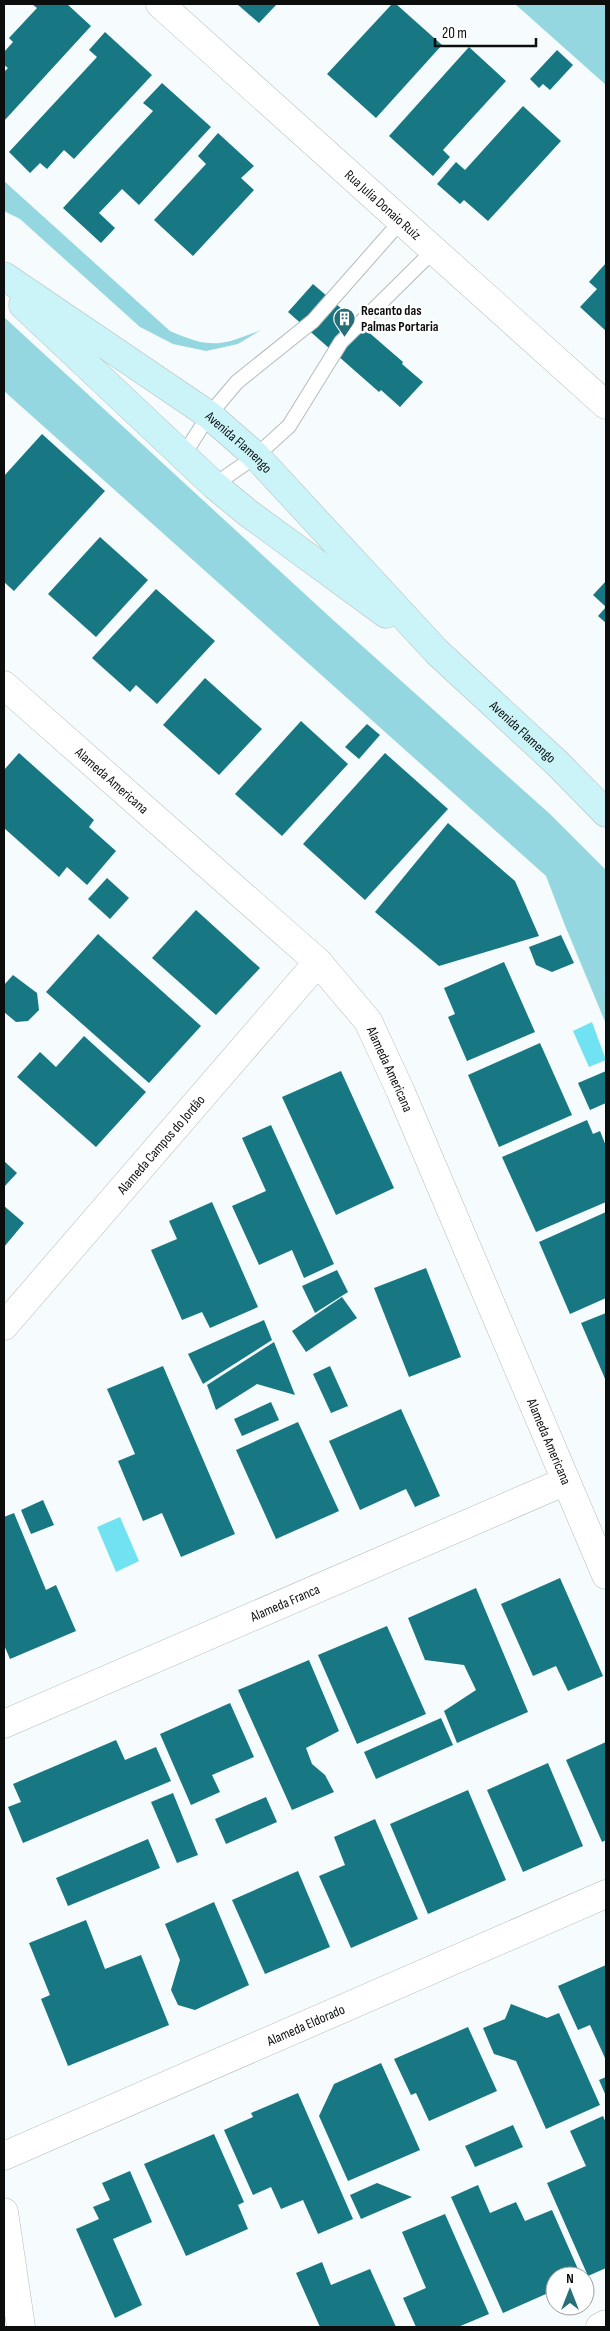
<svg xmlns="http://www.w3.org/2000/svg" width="610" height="2331" font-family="'Sofia Sans Condensed',sans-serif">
	<rect width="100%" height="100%" fill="#f6fcfd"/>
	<!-- green -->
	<g fill="#95d7e0">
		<polygon points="515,4 606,4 606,85"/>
		<path d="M4,181L170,331C211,349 220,346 261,330L238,344L206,351L173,344L140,327L20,219L4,211Z"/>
		<polygon points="4,317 332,619 550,814 606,870 606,1024 564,923 546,876 4,391"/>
	</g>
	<!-- water -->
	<g fill="#71e2f1">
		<polygon points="592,1022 606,1060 589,1067 573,1031"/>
		<polygon points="120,1517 139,1561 116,1572 97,1527"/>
	</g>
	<!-- building -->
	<g fill="#177782">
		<polygon points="32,4 67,4 91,26 4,121 4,72 8,68 4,65 4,52 13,42 9,38 37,8"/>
		<polygon points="237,4 277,4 259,23"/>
		<polygon points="392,4 396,4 442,45 376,118 327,74"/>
		<polygon points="105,32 152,75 74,159 64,150 47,169 40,163 30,173 9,152 97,57 89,50"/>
		<polygon points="469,47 506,81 443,150 450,157 433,176 389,136"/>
		<polygon points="557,50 573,65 550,90 543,84 539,88 530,79"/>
		<polygon points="162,83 211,127 139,205 122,189 99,213 115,228 101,243 63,208 153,111 143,103"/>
		<polygon points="523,106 561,141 488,221 464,200 460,204 437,184 456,162 465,170"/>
		<polygon points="218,133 254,166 241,178 254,190 193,256 154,220 206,164 198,156"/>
		<polygon points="606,263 606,331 580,307 597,289 589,282"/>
		<polygon points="313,284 403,362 402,364 423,382 400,407 381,390 379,392 288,312"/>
		<polygon points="42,434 105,491 14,591 4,582 4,476"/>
		<polygon points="100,537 148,580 96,637 48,594"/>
		<polygon points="606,581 606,607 593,595"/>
		<polygon points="156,589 215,641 157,704 136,685 130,692 92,658"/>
		<polygon points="606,607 606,623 598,616"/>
		<polygon points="205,678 262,729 219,775 163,725"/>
		<polygon points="301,721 348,764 282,836 235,794"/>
		<polygon points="367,724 380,735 359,759 345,747"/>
		<polygon points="19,753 94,820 89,827 116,851 87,885 67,867 59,877 4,828 4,770"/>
		<polygon points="385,753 448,809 365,900 303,844"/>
		<polygon points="448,823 515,881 539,936 439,966 375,912"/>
		<polygon points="107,878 129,898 110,919 88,899"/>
		<polygon points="196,910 260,968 216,1015 152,958"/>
		<polygon points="98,934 201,1026 149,1083 46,992"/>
		<polygon points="561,935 574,963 552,972 536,965 529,947"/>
		<polygon points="504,962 535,1032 467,1061 448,1017 455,1014 444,988"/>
		<polygon points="13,975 37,993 39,1010 28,1021 16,1022 4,1012 4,985"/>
		<polygon points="84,1036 146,1092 96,1147 17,1077 40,1052 56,1067"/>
		<polygon points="540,1043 572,1115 499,1147 468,1075"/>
		<polygon points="341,1071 394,1188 336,1215 282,1097"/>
		<polygon points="606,1071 606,1103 590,1110 578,1083"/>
		<polygon points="587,1120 593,1134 600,1131 606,1146 606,1202 536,1232 502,1157"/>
		<polygon points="271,1125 334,1264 304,1278 292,1250 259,1265 232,1206 266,1191 242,1138"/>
		<polygon points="4,1161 17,1173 4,1187"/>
		<polygon points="212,1202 258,1307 210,1328 202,1312 182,1320 151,1250 177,1239 169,1221"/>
		<polygon points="4,1206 24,1223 4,1247"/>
		<polygon points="606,1212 606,1298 570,1314 539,1242"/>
		<polygon points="426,1268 461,1357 409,1377 374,1288"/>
		<polygon points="337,1270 348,1292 315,1313 302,1286"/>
		<polygon points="342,1297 357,1318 306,1352 292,1331"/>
		<polygon points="606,1313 606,1381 581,1323"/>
		<polygon points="264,1320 272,1340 203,1384 188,1354"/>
		<polygon points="274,1342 295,1395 257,1384 216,1410 207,1385"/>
		<polygon points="163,1366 235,1534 181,1557 162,1513 143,1521 118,1461 135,1454 107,1389"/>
		<polygon points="330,1366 348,1406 331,1413 313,1374"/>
		<polygon points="271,1402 279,1420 242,1436 234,1419"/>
		<polygon points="401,1409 440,1496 415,1507 406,1489 360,1510 329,1441"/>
		<polygon points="298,1422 339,1511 276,1539 236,1450"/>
		<polygon points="43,1500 54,1525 31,1534 21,1510"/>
		<polygon points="14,1513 46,1590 56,1585 76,1631 10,1659 4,1645 4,1517"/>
		<polygon points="560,1578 603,1676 568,1691 556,1666 533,1676 501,1604"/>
		<polygon points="476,1588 528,1712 457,1743 444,1711 476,1690 464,1665 425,1660 408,1618"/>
		<polygon points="387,1626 426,1714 357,1744 318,1655"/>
		<polygon points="309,1660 339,1731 306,1748 312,1764 325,1775 334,1792 292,1810 238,1690"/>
		<polygon points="230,1703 254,1757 212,1775 220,1792 191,1805 160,1734"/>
		<polygon points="441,1718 453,1745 376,1779 364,1752"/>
		<polygon points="116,1740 125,1760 156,1747 171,1781 23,1843 8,1807 21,1802 13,1784"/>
		<polygon points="606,1742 606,1840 602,1842 566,1760"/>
		<polygon points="548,1763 583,1846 523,1872 487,1790"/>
		<polygon points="468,1790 506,1880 428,1914 390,1824"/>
		<polygon points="173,1793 198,1855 177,1863 151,1802"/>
		<polygon points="266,1797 277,1822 226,1844 215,1819"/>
		<polygon points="375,1819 418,1919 351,1948 319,1876 345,1865 334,1837"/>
		<polygon points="148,1839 160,1868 68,1906 56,1878"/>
		<polygon points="298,1871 330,1947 265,1974 232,1900"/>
		<polygon points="214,1902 249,1985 195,2010 178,2005 171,1990 180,1960 165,1924"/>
		<polygon points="86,1920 105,1969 141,1955 169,2025 68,2066 41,1999 50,1995 29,1943"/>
		<polygon points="606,1965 606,2057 605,2058 590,2025 578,2030 558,1986"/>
		<polygon points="511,2004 547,2018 559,2013 600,2105 546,2129 516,2061 494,2054 483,2028 505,2019"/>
		<polygon points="468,2027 497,2091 429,2121 416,2093 411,2095 394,2059"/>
		<polygon points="381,2063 420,2150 348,2181 319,2116 334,2084"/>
		<polygon points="606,2077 606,2096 599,2080"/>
		<polygon points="298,2093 353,2219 318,2234 303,2200 281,2209 271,2187 253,2195 224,2130 253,2117 251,2113"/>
		<polygon points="603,2116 606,2123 606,2268 588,2276 547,2183 586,2166 570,2131"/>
		<polygon points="513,2125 523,2147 475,2167 465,2146"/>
		<polygon points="214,2134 244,2202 238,2205 248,2229 186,2256 144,2164"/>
		<polygon points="130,2171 152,2222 113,2239 142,2305 115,2318 76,2229 99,2219 93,2207 110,2200 102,2183"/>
		<polygon points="377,2183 412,2197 361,2219 350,2195"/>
		<polygon points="478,2185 490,2213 516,2202 525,2221 552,2210 581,2276 555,2276 555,2290 503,2313 451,2197"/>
		<polygon points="445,2214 489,2314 458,2327 416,2327 403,2298 426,2288 402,2232"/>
		<polygon points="322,2262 331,2285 370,2269 396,2327 320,2327 296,2273"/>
	</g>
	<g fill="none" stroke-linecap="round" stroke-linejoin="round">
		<defs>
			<g id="lane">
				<polyline points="183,456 209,415 237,382 313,321 401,221"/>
				<polyline points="214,485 256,456 289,426 341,342 434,250"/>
			</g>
			<g id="street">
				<path id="s1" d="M160,4L606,405"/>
				<path id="s2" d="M4,685L318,962L368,1021L400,1090L606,1575"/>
				<path id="s3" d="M4,1326L318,962"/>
				<path id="s4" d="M4,1724L566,1481"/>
				<path id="s5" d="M4,2156L606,1894"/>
				<polyline points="4,2212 21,2327"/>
				<polyline points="600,2327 606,2324"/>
			</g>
			<g id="secondary">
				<path id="s6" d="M4,276L209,415L256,456L437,652L557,763L606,813"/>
				<polyline points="23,305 214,485 248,513 386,614"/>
			</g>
		</defs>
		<!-- lane casing -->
		<use href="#lane" stroke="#b5bbbb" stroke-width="16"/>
		<!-- street casing -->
		<use href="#street" stroke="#b5bbbb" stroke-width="29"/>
		<!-- secondary casing -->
		<use href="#secondary" stroke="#b5bbbb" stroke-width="29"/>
		<!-- lane -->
		<use href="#lane" stroke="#fff" stroke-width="14"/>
		<!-- street -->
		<use href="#street" stroke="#fff" stroke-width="28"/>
		<!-- secondary -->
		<use href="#secondary" stroke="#cbf4f9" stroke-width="28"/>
	</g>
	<!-- icons -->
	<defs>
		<symbol id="building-pin" viewBox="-11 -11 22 30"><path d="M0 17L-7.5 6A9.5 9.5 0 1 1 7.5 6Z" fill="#267079" stroke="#fff"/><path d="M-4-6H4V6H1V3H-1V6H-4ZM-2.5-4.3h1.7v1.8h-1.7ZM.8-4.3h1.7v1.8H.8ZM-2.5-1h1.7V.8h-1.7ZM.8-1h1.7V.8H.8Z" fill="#fff"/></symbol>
	</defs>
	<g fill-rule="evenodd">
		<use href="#building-pin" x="332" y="306" width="25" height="34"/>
	</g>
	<g text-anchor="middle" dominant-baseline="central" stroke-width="5" stroke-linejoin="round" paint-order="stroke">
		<!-- street labels -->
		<g font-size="14" fill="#0c0e0e" stroke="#fff">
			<text stroke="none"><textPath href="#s1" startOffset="300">Rua Julia Donaio Ruiz</textPath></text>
			<text stroke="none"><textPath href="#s6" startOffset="288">Avenida Flamengo</textPath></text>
			<text stroke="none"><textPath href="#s6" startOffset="694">Avenida Flamengo</textPath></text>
			<text stroke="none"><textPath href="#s2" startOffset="144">Alameda Americana</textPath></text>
			<text stroke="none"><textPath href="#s2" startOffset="549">Alameda Americana</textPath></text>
			<text stroke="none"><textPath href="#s3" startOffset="240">Alameda Campos do Jordão</textPath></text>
			<text stroke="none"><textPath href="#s2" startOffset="954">Alameda Americana</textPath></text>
			<text stroke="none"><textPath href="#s4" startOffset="306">Alameda Franca</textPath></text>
			<text stroke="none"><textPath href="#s5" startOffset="329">Alameda Eldorado</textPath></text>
		</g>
		<!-- poi labels -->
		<g font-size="14" font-weight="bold" fill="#0c0e0e" stroke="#fff" text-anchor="start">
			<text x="361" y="310">Recanto das<tspan x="361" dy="16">Palmas Portaria</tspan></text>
		</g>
	</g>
	<!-- border -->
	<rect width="610" height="2331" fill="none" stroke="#0c0e0e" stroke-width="10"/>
	<!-- north arrow -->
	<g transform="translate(570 2291)"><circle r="24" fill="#ffffff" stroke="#9e9f9f"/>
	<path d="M0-4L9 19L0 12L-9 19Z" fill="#267079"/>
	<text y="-8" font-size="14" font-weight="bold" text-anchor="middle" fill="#0c0e0e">N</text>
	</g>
	<!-- scale -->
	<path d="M435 38v8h101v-8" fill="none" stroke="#0c0e0e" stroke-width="2.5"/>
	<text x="442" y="38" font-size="15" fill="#0c0e0e" stroke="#ffffff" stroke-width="4" paint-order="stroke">20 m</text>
</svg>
